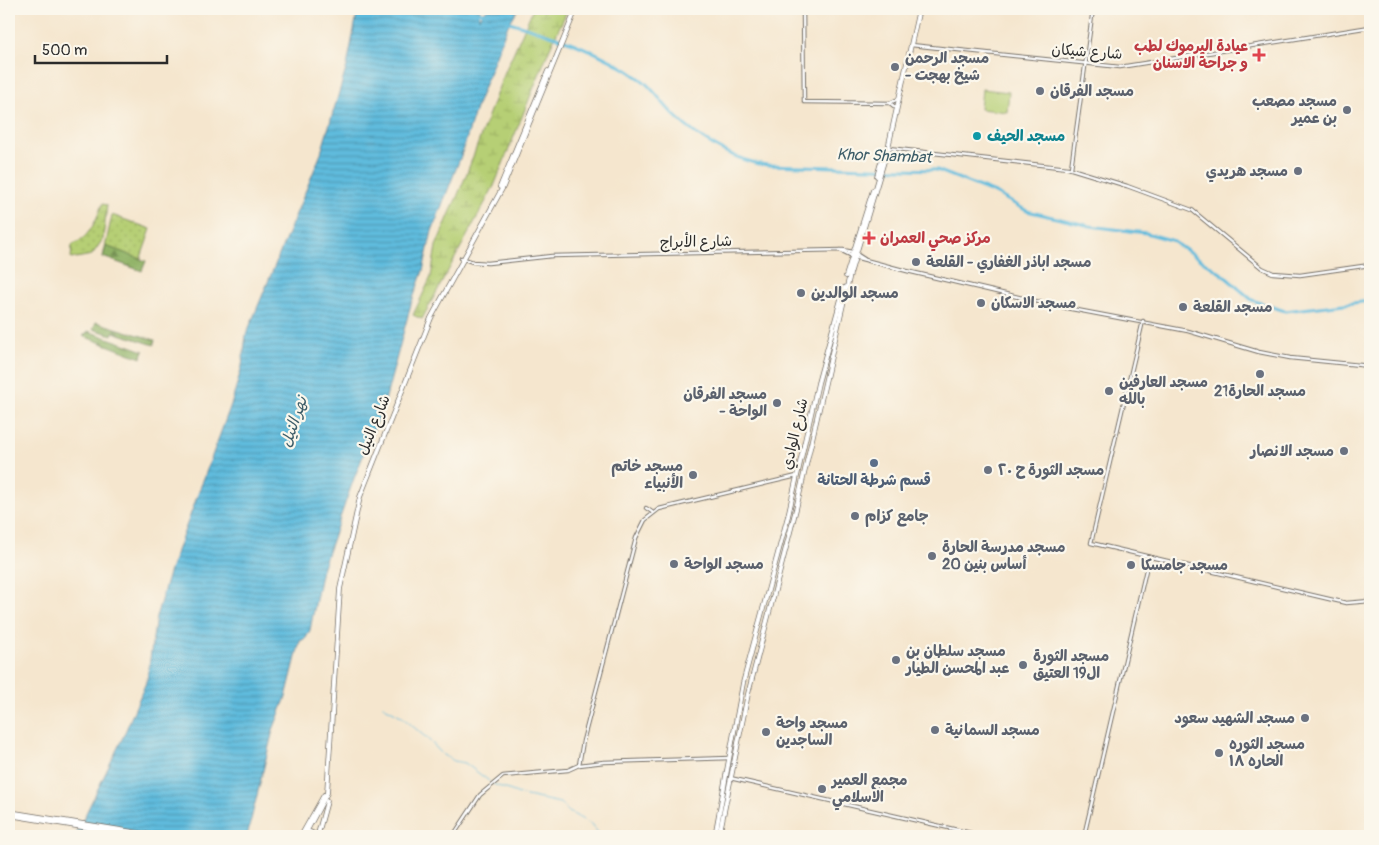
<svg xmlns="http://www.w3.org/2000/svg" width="1379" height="845" font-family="Pangolin,'Playpen Sans Arabic',sans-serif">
	<defs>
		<pattern id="grass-dots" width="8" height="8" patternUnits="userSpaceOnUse" patternTransform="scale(1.25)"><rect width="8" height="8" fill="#b6cf74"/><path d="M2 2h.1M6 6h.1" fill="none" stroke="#9db265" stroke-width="1.8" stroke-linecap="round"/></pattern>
		<pattern id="forest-firs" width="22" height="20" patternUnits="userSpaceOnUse" patternTransform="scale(1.25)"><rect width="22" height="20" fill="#90b266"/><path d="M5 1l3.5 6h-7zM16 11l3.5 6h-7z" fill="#769154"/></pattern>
		<pattern id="wetland-marsh" width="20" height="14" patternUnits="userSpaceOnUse" patternTransform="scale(1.25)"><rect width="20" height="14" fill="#b6cf74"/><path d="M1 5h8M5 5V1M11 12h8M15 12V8" fill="none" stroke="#9db265"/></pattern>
		<pattern id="water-rules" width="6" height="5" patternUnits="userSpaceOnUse" patternTransform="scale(1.25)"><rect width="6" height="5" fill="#5fbbdd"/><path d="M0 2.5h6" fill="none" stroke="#4f98b3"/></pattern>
	</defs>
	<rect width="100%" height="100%" fill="#fbf7ec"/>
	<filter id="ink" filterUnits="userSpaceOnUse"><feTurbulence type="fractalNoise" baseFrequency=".02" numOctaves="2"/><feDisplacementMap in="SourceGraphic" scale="10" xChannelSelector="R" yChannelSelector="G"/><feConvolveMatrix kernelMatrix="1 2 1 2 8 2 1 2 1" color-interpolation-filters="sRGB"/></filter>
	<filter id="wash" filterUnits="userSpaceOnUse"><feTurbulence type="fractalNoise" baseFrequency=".0096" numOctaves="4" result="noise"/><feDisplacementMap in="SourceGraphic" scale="20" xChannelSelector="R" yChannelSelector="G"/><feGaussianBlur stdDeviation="1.12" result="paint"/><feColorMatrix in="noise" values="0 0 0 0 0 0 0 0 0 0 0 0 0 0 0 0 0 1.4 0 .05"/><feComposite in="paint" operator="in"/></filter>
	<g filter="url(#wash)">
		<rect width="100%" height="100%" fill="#f5e6ce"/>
		<!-- grass -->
		<g fill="url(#grass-dots)" stroke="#707d50">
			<path d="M102,204L107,205L103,239L92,255L71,259L72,245C90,237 96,221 102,204Z"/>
			<polygon points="112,215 151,229 137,269 103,257"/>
		</g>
		<!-- forest -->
		<g fill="url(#forest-firs)" stroke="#5e6e48">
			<polygon points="106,246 146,261 142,271 103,257"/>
			<polygon points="96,322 155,340 154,345 113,332 112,335 93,329"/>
			<polygon points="88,331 144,351 141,358 83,336"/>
		</g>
		<!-- wetland -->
		<polygon fill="url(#wetland-marsh)" stroke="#707d50" points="533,9 568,9 549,50 494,186 422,319 413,315 431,277 436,246 465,178 503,76"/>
		<!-- pitch -->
		<polygon fill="#b6cf74" stroke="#707d50" points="982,89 1009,92 1007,112 980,109"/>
		<!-- water -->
		<polygon fill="url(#water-rules)" stroke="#457384" points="358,9 480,9 479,18 487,9 518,9 507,27 477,105 461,156 432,231 423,271 411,304 385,401 353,481 322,569 310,630 306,638 300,641 286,697 273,730 247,836 75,836 123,737 147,680 156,617 170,570 232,402 242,366 246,335 320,156 347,66"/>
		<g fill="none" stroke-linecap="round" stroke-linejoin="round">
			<!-- stream -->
			<g stroke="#5fbbdd" stroke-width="1">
				<polyline points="383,706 401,716 430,741 443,755 454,761 465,763 489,781"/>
				<polyline points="493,784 522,795 560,803 569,812 591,824 601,836"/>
			</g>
			<!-- river -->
			<g stroke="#5fbbdd" stroke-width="3">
				<polyline points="468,9 486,14"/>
				<path d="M506,21C553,35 601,50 642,80C654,89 663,105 675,116C697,138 736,162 767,165L937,170L995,193L1027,211L1090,226L1146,233L1171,240L1222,274L1252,300L1285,311L1370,301"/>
			</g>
		</g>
	</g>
	<g filter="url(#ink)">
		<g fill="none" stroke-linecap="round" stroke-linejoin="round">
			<defs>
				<g id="minor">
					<polyline points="803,9 804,102 890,103 896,100"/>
					<polyline points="911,45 1120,67 1370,27"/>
					<polyline points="890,103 895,107"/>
					<polyline points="888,148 1068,168 1127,186 1192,210 1262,268 1273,273 1300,275 1370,265"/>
					<polyline points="1071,168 1093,9"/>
					<polyline points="840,250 854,257 907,271 1061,307 1188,331 1259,352 1290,358 1370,366"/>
					<polyline points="461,258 473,262 488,263 552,256 843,250 853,252 864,259"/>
					<polyline points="1143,321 1091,543 1346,603 1370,601"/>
					<polyline points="646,508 652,512"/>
					<polyline points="579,765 583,741 636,538 645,520 659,509 797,476"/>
					<polyline points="730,778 984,836"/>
					<polyline points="453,836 480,795 503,776 568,770 579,765 604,762 730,758"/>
					<polyline points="1084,836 1149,557"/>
				</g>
				<g id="major">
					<polyline points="877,176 884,152"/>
					<polyline points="500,187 548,71"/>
					<polyline points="846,276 873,190"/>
					<polyline points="9,812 158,836"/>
					<polyline points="9,815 137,836"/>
					<polyline points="318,834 327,801"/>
					<polyline points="305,835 310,832 316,835"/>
					<polyline points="301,836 324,795"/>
					<polyline points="304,836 327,793 340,589 360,497 431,318 503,187 576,9"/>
					<polyline points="715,836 743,683 788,516 818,383 844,288"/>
					<polyline points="719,836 748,694 796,509 850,274 888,148 919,9"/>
				</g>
			</defs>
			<!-- minor casing -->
			<use href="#minor" stroke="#726c64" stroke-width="4.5"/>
			<!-- major casing -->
			<use href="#major" stroke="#726c64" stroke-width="5.5"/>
			<!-- minor -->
			<use href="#minor" stroke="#fff" stroke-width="2.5"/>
			<!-- major -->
			<use href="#major" stroke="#fff" stroke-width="4"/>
		</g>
	</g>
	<!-- markers -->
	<g fill="#e0444e" stroke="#fbf7ec" stroke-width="2">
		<path d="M1256.5 47.5h5v5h5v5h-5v5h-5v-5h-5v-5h5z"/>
		<path d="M866.5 230.5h5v5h5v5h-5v5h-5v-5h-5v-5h5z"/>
	</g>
	<g fill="#6b7280" stroke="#fbf7ec" stroke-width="2">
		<circle cx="895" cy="67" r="5"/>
		<circle cx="1040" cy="91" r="5"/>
		<circle cx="1347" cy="110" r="5"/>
		<circle cx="1298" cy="171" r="5"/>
		<circle cx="916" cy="262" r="5"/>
		<circle cx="801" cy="293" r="5"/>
		<circle cx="981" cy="303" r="5"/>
		<circle cx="1183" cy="307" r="5"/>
		<circle cx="1260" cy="374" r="5"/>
		<circle cx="1109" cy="391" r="5"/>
		<circle cx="777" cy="403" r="5"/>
		<circle cx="1344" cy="451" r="5"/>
		<circle cx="988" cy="470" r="5"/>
		<circle cx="693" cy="475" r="5"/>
		<circle cx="855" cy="516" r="5"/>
		<circle cx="932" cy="556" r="5"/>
		<circle cx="674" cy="564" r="5"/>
		<circle cx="1131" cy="565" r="5"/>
		<circle cx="896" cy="660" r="5"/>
		<circle cx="1023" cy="665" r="5"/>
		<circle cx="1305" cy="718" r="5"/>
		<circle cx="935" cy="730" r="5"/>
		<circle cx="766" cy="732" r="5"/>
		<circle cx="1219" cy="753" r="5"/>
		<circle cx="822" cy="789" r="5"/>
	</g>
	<circle fill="#0f9aa8" stroke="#fbf7ec" stroke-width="2" cx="977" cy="136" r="5"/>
	<circle fill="#5c6f8a" stroke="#fbf7ec" stroke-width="2" cx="874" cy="463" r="5"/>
	<g text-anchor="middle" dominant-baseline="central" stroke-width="4.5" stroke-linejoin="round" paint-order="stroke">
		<!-- health labels -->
		<g font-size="15" font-weight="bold" fill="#be3a42" stroke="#fbf7ec" text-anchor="end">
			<text x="1248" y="46">عيادة اليرموك لطب<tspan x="1248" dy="17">و جراحة الاسنان</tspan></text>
			<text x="880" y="238" text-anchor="start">مركز صحي العمران</text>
		</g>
		<!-- street labels -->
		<g font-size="15" fill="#2b2b2b" stroke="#fbf7ec">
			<text transform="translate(1087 52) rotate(4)">شارع شيكان</text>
			<text transform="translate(696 242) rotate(-1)">شارع الأبراج</text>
			<text transform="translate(374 425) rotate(-68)">شارع النيل</text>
			<text transform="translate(795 434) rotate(-77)">شارع الوادي</text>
		</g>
		<!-- worship labels -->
		<g font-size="15" font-weight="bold" fill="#5b616d" stroke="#fbf7ec" text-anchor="start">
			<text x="905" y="58">مسجد الرحمن<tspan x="905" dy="17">- شيخ بهجت</tspan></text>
			<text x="1050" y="91">مسجد الفرقان</text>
			<text x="1337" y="101" text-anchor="end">مسجد مصعب<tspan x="1337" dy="17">بن عمير</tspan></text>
			<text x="1288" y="171" text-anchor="end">مسجد هريدي</text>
			<text x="926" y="262">مسجد اباذر الغفاري - القلعة</text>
			<text x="811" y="293">مسجد الوالدين</text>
			<text x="991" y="303">مسجد الاسكان</text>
			<text x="1193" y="307">مسجد القلعة</text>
			<text x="1119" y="382">مسجد العارفين<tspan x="1119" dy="17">بالله</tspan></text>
			<text x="1260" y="391" text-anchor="middle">مسجد الحارة21</text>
			<text x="767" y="394" text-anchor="end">مسجد الفرقان<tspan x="767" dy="17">- الواحة</tspan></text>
			<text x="1334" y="451" text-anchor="end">مسجد الانصار</text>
			<text x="683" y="466" text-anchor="end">مسجد خاتم<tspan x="683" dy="17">الأنبياء</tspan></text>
			<text x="998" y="470">مسجد الثورة ح ٢٠</text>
			<text x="865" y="516">جامع كزام</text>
			<text x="942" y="547">مسجد مدرسة الحارة<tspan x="942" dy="17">20 أساس بنين</tspan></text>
			<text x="684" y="564">مسجد الواحة</text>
			<text x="1141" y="565">مسجد جامسكا</text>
			<text x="906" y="651">مسجد سلطان بن<tspan x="906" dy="17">عبد المحسن الطيار</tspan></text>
			<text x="1033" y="656">مسجد الثورة<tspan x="1033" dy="17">ال19 العتيق</tspan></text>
			<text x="1295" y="718" text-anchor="end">مسجد الشهيد سعود</text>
			<text x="776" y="723">مسجد واحة<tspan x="776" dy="17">الساجدين</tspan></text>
			<text x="945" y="730">مسجد السمانية</text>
			<text x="1229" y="744">مسجد الثوره<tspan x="1229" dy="17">الحاره ١٨</tspan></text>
			<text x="832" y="780">مجمع العمير<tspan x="832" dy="17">الاسلامي</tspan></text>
		</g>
		<!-- culture labels -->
		<g font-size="15" font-weight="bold" fill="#0d838f" stroke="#fbf7ec" text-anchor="start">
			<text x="987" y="136">مسجد الحيف</text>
		</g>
		<!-- service labels -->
		<g font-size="15" font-weight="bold" fill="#4e5e75" stroke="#fbf7ec">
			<text x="874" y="480">قسم شرطة الحتانة</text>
		</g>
		<!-- water labels -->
		<g font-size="16" font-style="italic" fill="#3d5d69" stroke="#fbf7ec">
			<text transform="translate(884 156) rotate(2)">Khor Shambat</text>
			<text transform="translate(294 422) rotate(-71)">نهر النيل</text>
		</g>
	</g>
	<!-- margin -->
	<rect width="1379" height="845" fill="none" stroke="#fbf7ec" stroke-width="30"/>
	<!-- scale -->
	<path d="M35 55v8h132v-8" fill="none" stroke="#2b2b2b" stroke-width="2.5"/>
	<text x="42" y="55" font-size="15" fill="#2b2b2b" stroke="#fbf7ec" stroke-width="4" paint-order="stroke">500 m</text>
</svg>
